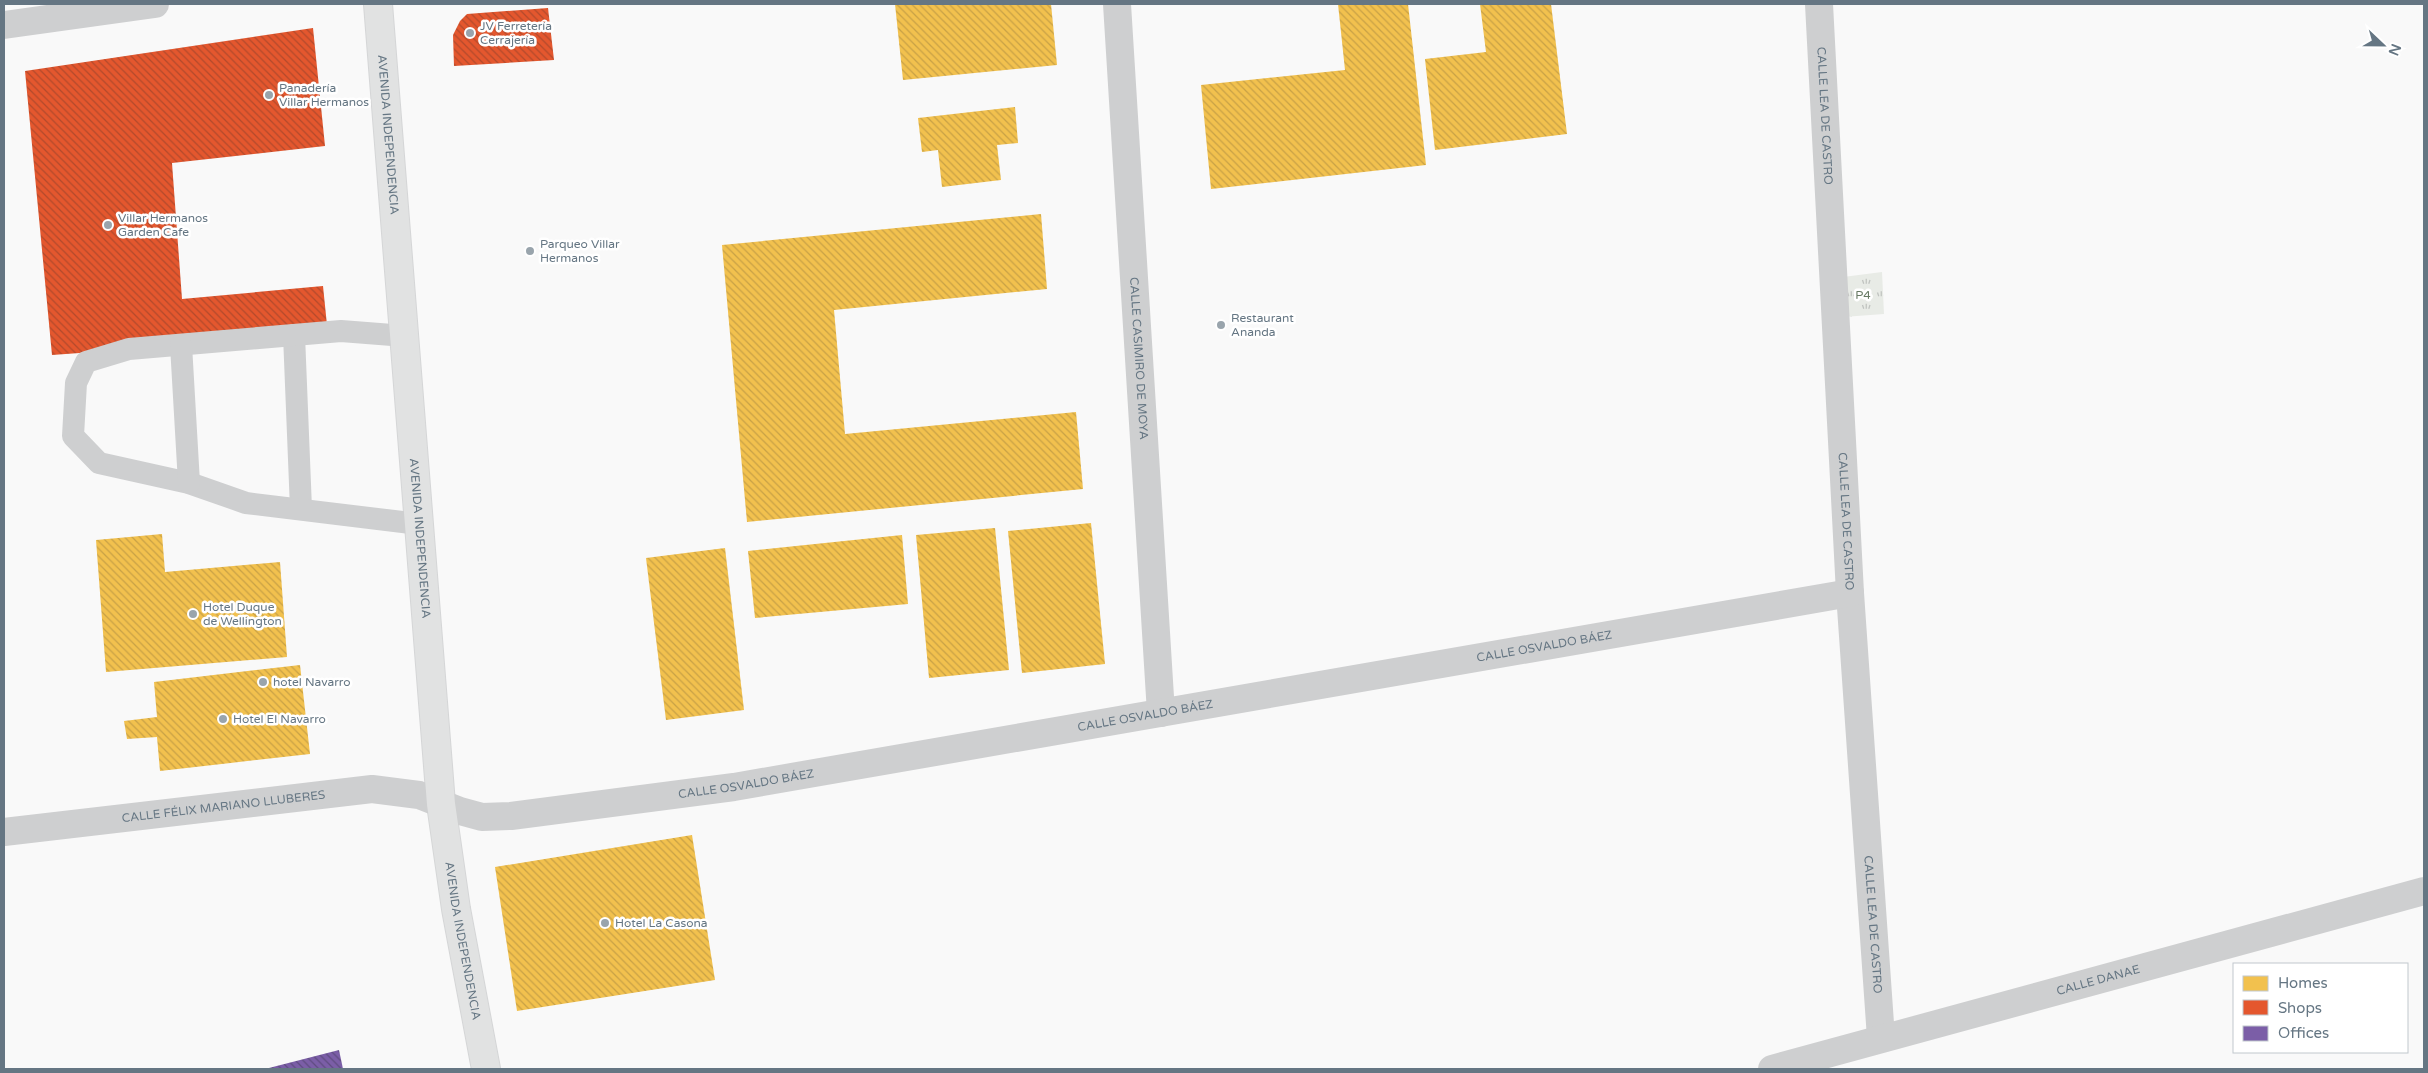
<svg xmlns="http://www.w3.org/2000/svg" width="2428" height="1073" font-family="'Varela Round',sans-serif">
	<defs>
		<pattern id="grass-tufts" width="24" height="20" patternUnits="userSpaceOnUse" patternTransform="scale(1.25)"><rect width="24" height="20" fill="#e8ebe6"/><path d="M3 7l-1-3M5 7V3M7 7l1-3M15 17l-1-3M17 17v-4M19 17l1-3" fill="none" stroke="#c0c3c0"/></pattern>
		<pattern id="homes-back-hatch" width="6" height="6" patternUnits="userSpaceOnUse" patternTransform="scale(1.25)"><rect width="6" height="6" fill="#f2c14e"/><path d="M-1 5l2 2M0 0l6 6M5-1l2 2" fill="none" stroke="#c8a146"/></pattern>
		<pattern id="shops-back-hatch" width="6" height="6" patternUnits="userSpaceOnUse" patternTransform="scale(1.25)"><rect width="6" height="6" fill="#e4572e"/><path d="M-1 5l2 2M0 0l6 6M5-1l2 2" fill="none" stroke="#b24a2c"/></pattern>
		<pattern id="offices-back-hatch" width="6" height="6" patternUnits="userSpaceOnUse" patternTransform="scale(1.25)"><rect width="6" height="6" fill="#7b5ea7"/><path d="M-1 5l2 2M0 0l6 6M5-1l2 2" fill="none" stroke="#5f4c81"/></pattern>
	</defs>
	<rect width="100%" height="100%" fill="#f9f9f9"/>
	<!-- grass -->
	<polygon fill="url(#grass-tufts)" points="1882,272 1884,314 1843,317 1843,277"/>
	<!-- homes -->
	<g fill="url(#homes-back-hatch)">
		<polygon points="895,4 1051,4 1057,65 903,80"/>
		<polygon points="1338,4 1408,4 1426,165 1211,189 1201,85 1345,70"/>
		<polygon points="1480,4 1551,4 1567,134 1435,150 1425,59 1486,52"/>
		<polygon points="1015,107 1018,143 997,145 1001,180 942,187 938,150 922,152 918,118"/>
		<polygon points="1041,214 1047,289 834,310 845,434 1076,412 1083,489 747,522 722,245"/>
		<polygon points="1091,523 1105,664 1022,673 1008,531"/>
		<polygon points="995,528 1009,670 929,678 916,535"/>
		<polygon points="162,534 165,572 280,562 287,657 106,672 96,540"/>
		<polygon points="902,535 908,604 755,618 748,551"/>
		<polygon points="725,548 744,710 666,720 646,558"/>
		<polygon points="300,665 310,754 160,771 157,737 127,739 124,721 157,717 154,682"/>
		<polygon points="692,835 715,980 517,1011 495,867"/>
	</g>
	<!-- shops -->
	<g fill="url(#shops-back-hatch)">
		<polygon points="548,8 554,60 454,66 453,35 460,21 467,14"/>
		<polygon points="313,28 325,146 172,163 182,299 323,286 328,335 52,355 25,71"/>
	</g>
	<!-- offices -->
	<polygon fill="url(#offices-back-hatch)" points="339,1050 343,1069 265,1069"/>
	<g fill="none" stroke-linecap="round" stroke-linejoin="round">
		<defs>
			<g id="secondary">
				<path id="s5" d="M378,4L441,804L456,909L486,1069"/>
			</g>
		</defs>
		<!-- secondary casing -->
		<use href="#secondary" stroke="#d5d6d7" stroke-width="30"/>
		<!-- service -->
		<g stroke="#cecfd0" stroke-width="22">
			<polyline points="294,335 301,509"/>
			<polyline points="405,336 341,331 129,349 86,362 76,383 73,436 99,463 189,483 246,503 419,524"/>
			<polyline points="181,345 189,483"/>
		</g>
		<!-- minor -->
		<g stroke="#cecfd0" stroke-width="28">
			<path id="s1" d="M1117,4L1161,713"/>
			<path id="s2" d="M1819,4L1850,593L1881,1038"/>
			<polyline points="4,25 155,4"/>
			<path id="s3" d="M4,832L372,789L419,795L460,811L482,817L511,816L734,787L1850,593"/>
			<path id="s4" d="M1772,1069L2424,891"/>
		</g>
		<!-- secondary -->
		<use href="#secondary" stroke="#e1e2e2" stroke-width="28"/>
	</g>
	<!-- markers -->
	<g fill="#99a4ac" stroke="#fff" stroke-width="2">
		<circle cx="470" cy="33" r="5"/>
		<circle cx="269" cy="95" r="5"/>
		<circle cx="108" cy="225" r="5"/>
		<circle cx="530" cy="251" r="5"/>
		<circle cx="1221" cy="325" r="5"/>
		<circle cx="193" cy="614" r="5"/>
		<circle cx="263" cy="682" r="5"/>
		<circle cx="223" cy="719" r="5"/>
		<circle cx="605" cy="923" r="5"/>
	</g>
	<g text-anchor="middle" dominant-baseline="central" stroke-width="5" stroke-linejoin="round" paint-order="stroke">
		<!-- poi labels -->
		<g font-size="12" fill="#657683" stroke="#fff" text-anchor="start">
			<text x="480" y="26">JV Ferretería<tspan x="480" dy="14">Cerrajería</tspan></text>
			<text x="279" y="88">Panadería<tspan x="279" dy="14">Villar Hermanos</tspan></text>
			<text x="118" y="218">Villar Hermanos<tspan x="118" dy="14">Garden Cafe</tspan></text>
			<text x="540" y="244">Parqueo Villar<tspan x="540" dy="14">Hermanos</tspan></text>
			<text x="1231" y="318">Restaurant<tspan x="1231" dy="14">Ananda</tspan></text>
			<text x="203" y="607">Hotel Duque<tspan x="203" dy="14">de Wellington</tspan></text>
			<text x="273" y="682">hotel Navarro</text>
			<text x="233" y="719">Hotel El Navarro</text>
			<text x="615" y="923">Hotel La Casona</text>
		</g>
		<!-- street labels -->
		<g font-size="12" fill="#657683" stroke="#fff">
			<text stroke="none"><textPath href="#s2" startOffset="112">CALLE LEA DE CASTRO</textPath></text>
			<text stroke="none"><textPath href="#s5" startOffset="131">AVENIDA INDEPENDENCIA</textPath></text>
			<text stroke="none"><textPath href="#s1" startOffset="355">CALLE CASIMIRO DE MOYA</textPath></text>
			<text stroke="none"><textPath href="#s2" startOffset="518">CALLE LEA DE CASTRO</textPath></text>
			<text stroke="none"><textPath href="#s5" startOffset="536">AVENIDA INDEPENDENCIA</textPath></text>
			<text stroke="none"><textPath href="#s3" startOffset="1561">CALLE OSVALDO BÁEZ</textPath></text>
			<text stroke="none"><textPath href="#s3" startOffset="1156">CALLE OSVALDO BÁEZ</textPath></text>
			<text stroke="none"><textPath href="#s3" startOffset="751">CALLE OSVALDO BÁEZ</textPath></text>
			<text stroke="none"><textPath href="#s3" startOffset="221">CALLE FÉLIX MARIANO LLUBERES</textPath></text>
			<text stroke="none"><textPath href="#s2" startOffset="922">CALLE LEA DE CASTRO</textPath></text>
			<text stroke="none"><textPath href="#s5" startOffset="941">AVENIDA INDEPENDENCIA</textPath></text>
			<text stroke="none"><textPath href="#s4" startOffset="338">CALLE DANAE</textPath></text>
		</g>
		<!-- park labels -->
		<g font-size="12" fill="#687a64" stroke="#fff">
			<text x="1863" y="295">P4</text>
		</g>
	</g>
	<!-- border -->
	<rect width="2428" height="1073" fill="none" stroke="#657683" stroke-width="10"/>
	<!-- legend -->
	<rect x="2233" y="963" width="175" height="90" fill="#ffffff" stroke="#c1c8cd"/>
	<rect x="2243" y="976" width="25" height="15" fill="#f2c14e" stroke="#c1c8cd"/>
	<text x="2278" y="988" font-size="15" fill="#657683">Homes</text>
	<rect x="2243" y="1000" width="25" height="15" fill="#e4572e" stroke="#c1c8cd"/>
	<text x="2278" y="1013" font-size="15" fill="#657683">Shops</text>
	<rect x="2243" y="1026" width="25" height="15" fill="#7b5ea7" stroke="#c1c8cd"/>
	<text x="2278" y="1038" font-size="15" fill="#657683">Offices</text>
	<!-- north arrow -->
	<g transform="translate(2383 45) rotate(112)" stroke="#ffffff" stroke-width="4" paint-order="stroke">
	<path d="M0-4L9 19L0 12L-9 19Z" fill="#657683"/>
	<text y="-8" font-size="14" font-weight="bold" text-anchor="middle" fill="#657683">N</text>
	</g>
</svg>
